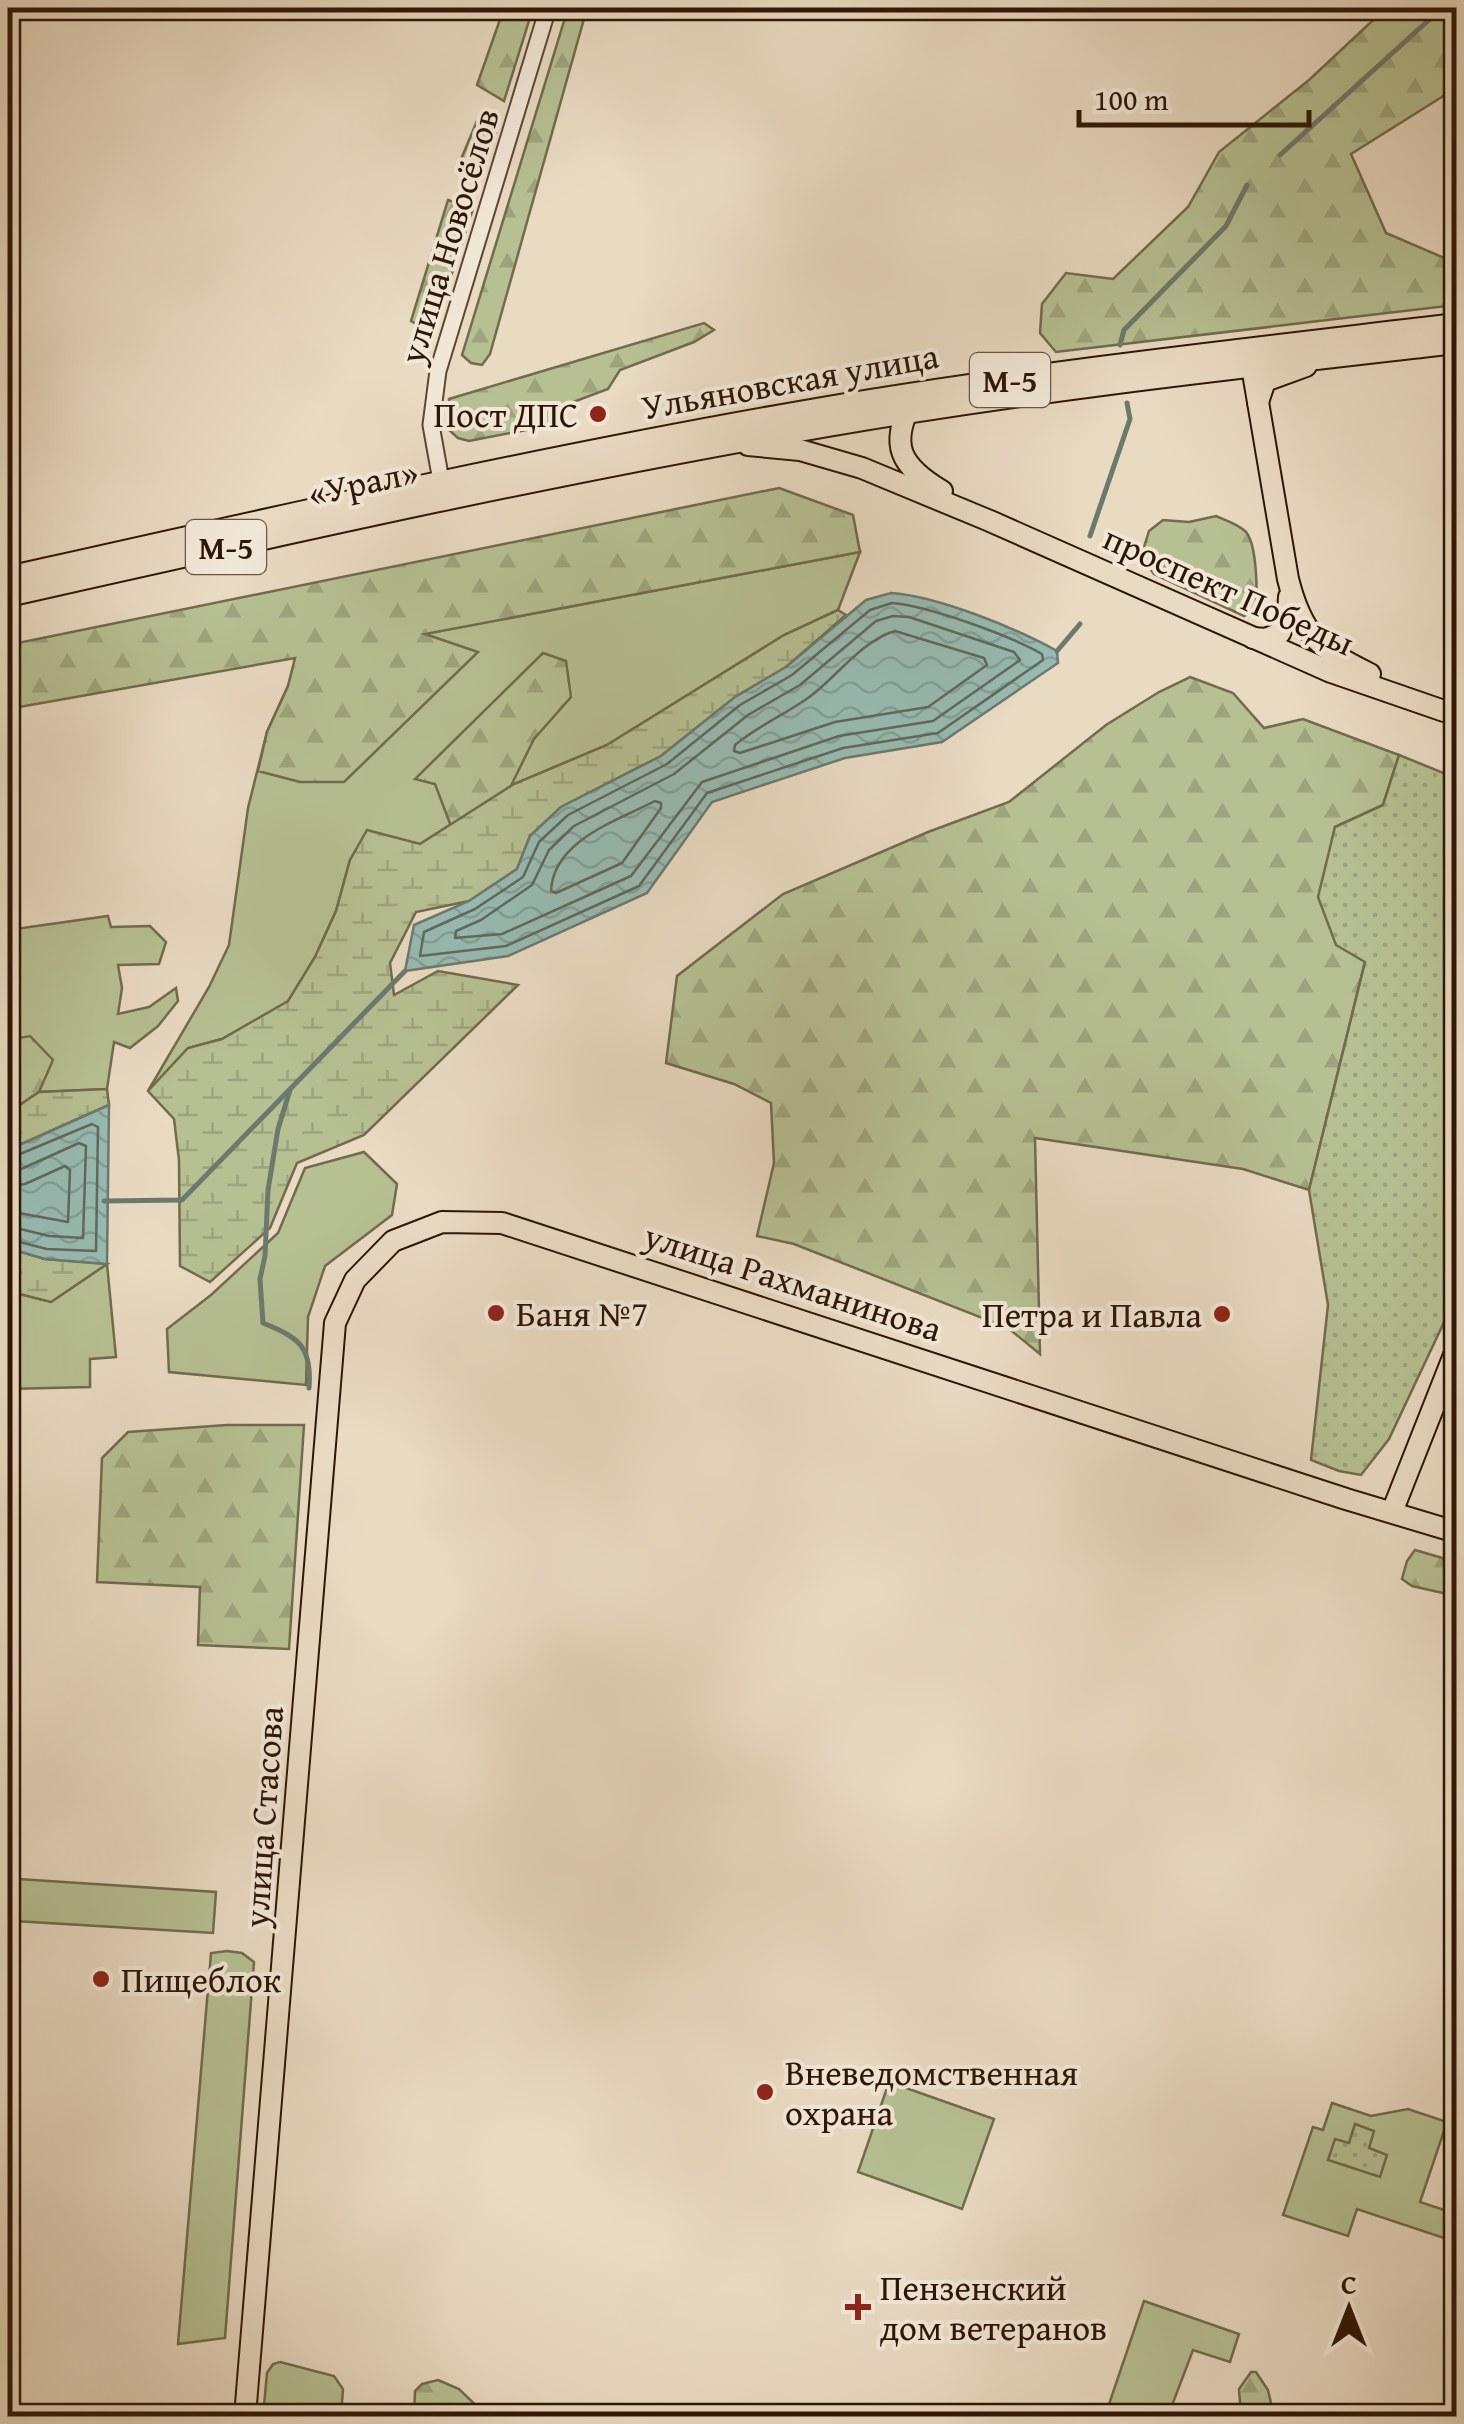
<svg xmlns="http://www.w3.org/2000/svg" width="1464" height="2424" font-family="'Gentium Book Plus',serif">
	<defs>
		<pattern id="forest-firs" width="22" height="20" patternUnits="userSpaceOnUse" patternTransform="scale(2.5)"><rect width="22" height="20" fill="#b6c093"/><path d="M5 1l3.5 6h-7zM16 11l3.5 6h-7z" fill="#9da47d"/></pattern>
		<pattern id="wetland-marsh" width="20" height="14" patternUnits="userSpaceOnUse" patternTransform="scale(2.5)"><rect width="20" height="14" fill="#b6c093"/><path d="M1 5h8M5 5V1M11 12h8M15 12V8" fill="none" stroke="#9da47d"/></pattern>
		<pattern id="park-dots" width="8" height="8" patternUnits="userSpaceOnUse" patternTransform="scale(2.5)"><rect width="8" height="8" fill="#b6c093"/><path d="M2 2h.1M6 6h.1" fill="none" stroke="#9da47d" stroke-width="1.8" stroke-linecap="round"/></pattern>
		<pattern id="water-waves" width="16" height="10" patternUnits="userSpaceOnUse" patternTransform="scale(2.5)"><rect width="16" height="10" fill="#97bbb2"/><path d="M0 5q4-4 8 0t8 0" fill="none" stroke="#82a098"/></pattern>
	</defs>
	<rect width="100%" height="100%" fill="#e9dac2"/>
	<filter id="stains"><feTurbulence type="fractalNoise" baseFrequency=".002" numOctaves="4"/><feColorMatrix values="0 0 0 0 .2 0 0 0 0 .09 0 0 0 0 .02 0 0 0 .5 -.17"/></filter>
	<radialGradient id="worn" r=".72"><stop offset=".6" stop-color="#630" stop-opacity="0"/><stop offset="1" stop-color="#630" stop-opacity=".3"/></radialGradient>
	<!-- grass -->
	<g fill="#b6c093" stroke="#726b4c" stroke-width="2.5">
		<polygon points="860,552 838,610 784,635 607,745 514,784 420,844 350,860 336,911 315,957 288,1002 222,1039 188,1048 148,1091 209,987 229,945 248,808 267,732 288,686 296,658"/>
		<polygon points="108,916 111,927 150,926 166,942 159,964 118,965 122,988 118,1014 149,1007 176,988 178,1001 158,1026 130,1048 114,1042 107,1089 39,1092 8,1113 8,930"/>
		<polygon points="364,1152 397,1184 392,1215 325,1266 308,1317 306,1385 169,1372 167,1329 211,1295 278,1233 305,1168"/>
		<polygon points="107,1264 116,1357 90,1359 90,1387 8,1389 8,1291 51,1302"/>
		<polygon points="18,1879 216,1892 213,1933 15,1921"/>
		<polygon points="227,1951 242,1953 254,1962 225,2338 178,2344 211,1953"/>
		<polygon points="889,2082 994,2119 962,2209 858,2172"/>
		<polygon points="1332,2103 1371,2116 1408,2109 1447,2122 1420,2202 1456,2214 1456,2242 1357,2209 1348,2236 1283,2215 1313,2127 1323,2130"/>
		<polygon points="1144,2301 1239,2334 1230,2362 1193,2350 1168,2416 1105,2416"/>
		<polygon points="280,2362 334,2376 343,2389 341,2416 263,2416 267,2373 273,2364"/>
	</g>
	<!-- forest -->
	<g fill="url(#forest-firs)" stroke="#726b4c" stroke-width="2.5">
		<polygon points="504,8 533,8 504,101 477,85"/>
		<polygon points="568,8 587,8 490,354 482,365 471,363 462,355"/>
		<polygon points="1386,8 1456,8 1456,88 1351,154 1386,233 1456,263 1456,305 1056,352 1040,333 1042,304 1066,273 1113,279 1188,207 1219,152 1309,80"/>
		<polygon points="477,121 498,126 479,176 459,164"/>
		<polygon points="448,200 473,209 432,334 411,321"/>
		<polygon points="704,323 714,330 694,342 620,370 608,389 573,402 552,425 469,441 458,438 449,430 449,399"/>
		<polygon points="779,488 853,515 860,552 425,634 478,652 344,782 300,782 258,771 267,732 288,686 295,658 8,709 8,645"/>
		<path d="M1216,516C1225,520 1238,524 1245,531C1257,542 1258,594 1255,610L1244,616L1154,574L1141,557L1149,531L1163,520L1189,522Z"/>
		<polygon points="543,653 566,661 571,697 534,739 499,810 457,842 435,784 415,779"/>
		<polygon points="1190,677 1233,693 1264,728 1303,719 1399,755 1383,805 1335,827 1329,859 1365,961 1309,1190 1243,1169 1035,1138 1040,1354 1008,1328 794,1244 757,1236 774,1163 771,1103 734,1084 666,1063 677,976 783,894 928,832 1009,802 1106,725 1159,692"/>
		<polygon points="30,1036 53,1060 39,1092 8,1113 8,1040"/>
		<polygon points="227,1425 304,1425 289,1649 198,1645 200,1587 97,1582 102,1458 128,1432"/>
		<polygon points="1415,1550 1456,1562 1456,1596 1412,1586 1402,1579 1407,1561"/>
		<polygon points="1251,2372 1256,2372 1268,2390 1274,2416 1241,2416 1239,2389"/>
		<polygon points="438,2380 459,2389 487,2416 414,2416 415,2391 422,2384"/>
	</g>
	<!-- wetland -->
	<g fill="url(#wetland-marsh)" stroke="#726b4c" stroke-width="2.5">
		<polygon points="838,610 846,615 786,667 735,697 661,756 561,807 530,836 517,869 469,901 416,912 390,963 394,995 438,971 518,985 364,1135 297,1163 270,1228 210,1282 180,1266 179,1160 174,1119 148,1091 188,1048 222,1039 288,1001 315,957 336,911 350,860 367,830 420,844 514,784 607,745 784,635"/>
		<polygon points="107,1089 109,1105 8,1150 8,1113 39,1092"/>
		<polygon points="8,1248 45,1259 107,1264 51,1302 8,1291"/>
	</g>
	<!-- park -->
	<g fill="url(#park-dots)" stroke="#726b4c" stroke-width="2.5">
		<polygon points="1399,755 1456,778 1456,1288 1453,1303 1389,1439 1361,1475 1339,1471 1311,1460 1328,1305 1309,1190 1365,962 1336,945 1318,897 1335,827 1383,805"/>
		<polygon points="1355,2124 1374,2131 1369,2148 1387,2155 1380,2177 1328,2160 1335,2139 1349,2143"/>
	</g>
	<!-- water -->
	<g fill="url(#water-waves)" stroke="#6d796d" stroke-width="2.5">
		<path d="M891,593C937,596 1016,628 1057,651L1058,663L942,742L845,758L712,802L647,893L508,956L405,971L414,925L469,901L517,869L530,836L561,807L661,756L735,697L786,667L866,600Z"/>
		<polygon points="109,1105 107,1264 45,1259 8,1248 8,1150"/>
	</g>
	<g fill="none" stroke-linecap="round" stroke-linejoin="round">
		<!-- shore -->
		<g stroke="#62685c" stroke-width="2.5">
			<path d="M892,603C928,606 1009,635 1042,654L1043,660L938,733L843,748L707,793L639,886L506,946L420,956L424,932L475,909L523,877L539,842L568,815L667,764L740,705L792,675L870,610Z"/>
			<polygon points="893,616 909,617 1014,652 1020,660 933,721 839,736 702,782 631,876 502,934 455,938 456,931 481,920 532,885 549,850 574,826 674,774 748,715 800,685 876,621"/>
			<path d="M895,631L984,658L987,665L928,707L835,722L740,753L734,751L735,745C758,726 784,715 808,698C836,678 861,641 895,631Z"/>
			<path d="M655,801L661,803V808L622,863L556,893L551,891C553,841 616,821 655,801Z"/>
			<polyline points="8,1159 92,1124 98,1127 96,1251 47,1249 8,1239"/>
			<polyline points="8,1172 19,1170 79,1143 86,1146 83,1238 49,1236 8,1226"/>
			<polyline points="8,1187 25,1184 65,1166 70,1170 68,1222 8,1211"/>
		</g>
		<!-- stream -->
		<g stroke="#6d796d" stroke-width="5">
			<polyline points="1280,155 1442,8"/>
			<polyline points="1120,345 1124,330 1226,226 1247,185"/>
			<polyline points="1090,536 1130,419 1127,403"/>
			<polyline points="1057,651 1080,624"/>
			<path d="M290,1090L278,1129L268,1190L265,1256L260,1279L263,1323C300,1338 312,1347 309,1388"/>
			<polyline points="104,1201 182,1200 405,971"/>
		</g>
		<defs>
			<polyline id="minor" points="443,492 431,425 438,371 548,8"/>
			<g id="major">
				<path d="M1249,349L1288,579C1302,635 1319,649 1370,674"/>
				<path d="M912,401C889,445 900,466 942,491"/>
				<polyline points="1258,402 1265,381 1306,366"/>
				<polyline points="748,445 800,450 862,468 990,521 1331,672 1444,711"/>
				<polyline points="1253,638 1266,639 1280,633 1288,614 1289,597"/>
				<polyline points="1392,1512 1456,1350"/>
				<polyline points="245,2416 335,1323 355,1280 393,1241 442,1222 502,1223 1346,1499 1456,1532"/>
			</g>
			<g id="highway">
				<path d="M8,578C280,517 553,455 828,408C1036,373 1247,350 1456,325"/>
				<path d="M8,595C280,534 553,472 828,425C1036,389 1247,366 1456,342"/>
			</g>
		</defs>
		<!-- minor casing -->
		<use href="#minor" stroke="#5d4734" stroke-width="19"/>
		<!-- major casing -->
		<use href="#major" stroke="#2e1605" stroke-width="24"/>
		<!-- highway casing -->
		<use href="#highway" stroke="#2e1605" stroke-width="26"/>
		<!-- minor -->
		<use href="#minor" stroke="#f1e7d7" stroke-width="15"/>
		<!-- major -->
		<use href="#major" stroke="#e9dac2" stroke-width="20"/>
		<!-- highway -->
		<use href="#highway" stroke="#e9dac2" stroke-width="22"/>
	</g>
	<!-- markers -->
	<g fill="#8f2418" stroke="#f1e7d7" stroke-width="4">
		<circle cx="598" cy="414" r="10"/>
		<circle cx="496" cy="1313" r="10"/>
		<circle cx="1222" cy="1314" r="10"/>
		<circle cx="101" cy="1979" r="10"/>
		<circle cx="765" cy="2092" r="10"/>
		<path d="M853 2292h10v10h10v10h-10v10h-10v-10h-10v-10h10z"/>
	</g>
	<g text-anchor="middle" dominant-baseline="central" stroke-width="8" stroke-linejoin="round" paint-order="stroke">
		<!-- shield labels -->
		<g fill="#f1e7d7" stroke="#685544" stroke-width="2.5">
			<rect x="970" y="353" width="80" height="54" rx="8"/>
			<rect x="186" y="520" width="80" height="54" rx="8"/>
		</g>
		<g font-size="32" font-weight="bold" fill="#2e1605">
			<text x="1010" y="380">М-5</text>
			<text x="226" y="547">М-5</text>
		</g>
		<!-- street labels -->
		<g font-size="35" fill="#2e1605" stroke="#f1e7d7">
			<text transform="translate(449 236) rotate(-73)">улица Новосёлов</text>
			<text transform="translate(790 381) rotate(-10)">Ульяновская улица</text>
			<text transform="translate(363 482) rotate(-12)">«Урал»</text>
			<text transform="translate(1229 590) rotate(24)">проспект Победы</text>
			<text transform="translate(793 1282) rotate(18)">улица Рахманинова</text>
			<text transform="translate(263 1817) rotate(-86)">улица Стасова</text>
		</g>
		<!-- poi labels -->
		<g font-size="35" fill="#2e1605" stroke="#f1e7d7" text-anchor="start">
			<text x="578" y="414" text-anchor="end">Пост ДПС</text>
			<text x="516" y="1313">Баня №7</text>
			<text x="1202" y="1314" text-anchor="end">Петра и Павла</text>
			<text x="121" y="1979">Пищеблок</text>
			<text x="785" y="2072">Вневедомственная<tspan x="785" dy="40">охрана</tspan></text>
			<text x="880" y="2287">Пензенский<tspan x="880" dy="40">дом ветеранов</tspan></text>
		</g>
	</g>
	<!-- margin -->
	<rect width="1464" height="2424" fill="none" stroke="#e9dac2" stroke-width="40"/>
	<rect x="10" y="10" width="1444" height="2404" fill="none" stroke="#2e1605" stroke-width="5"/>
	<rect x="20" y="20" width="1424" height="2384" fill="none" stroke="#2e1605" stroke-width="2.5"/>
	<!-- north arrow -->
	<g transform="translate(1349 2309)" stroke="#f1e7d7" stroke-width="8" paint-order="stroke">
	<path d="M0-8L18 38L0 25L-18 38Z" fill="#2e1605"/>
	<text y="-15" font-size="28" font-weight="bold" text-anchor="middle" fill="#2e1605">С</text>
	</g>
	<!-- scale -->
	<path d="M1079 110v15h230v-15" fill="none" stroke="#2e1605" stroke-width="5"/>
	<text x="1094" y="110" font-size="30" fill="#2e1605" stroke="#f1e7d7" stroke-width="8" paint-order="stroke">100 m</text>
	<rect width="100%" height="100%" filter="url(#stains)"/>
	<rect width="100%" height="100%" fill="url(#worn)"/>
</svg>
